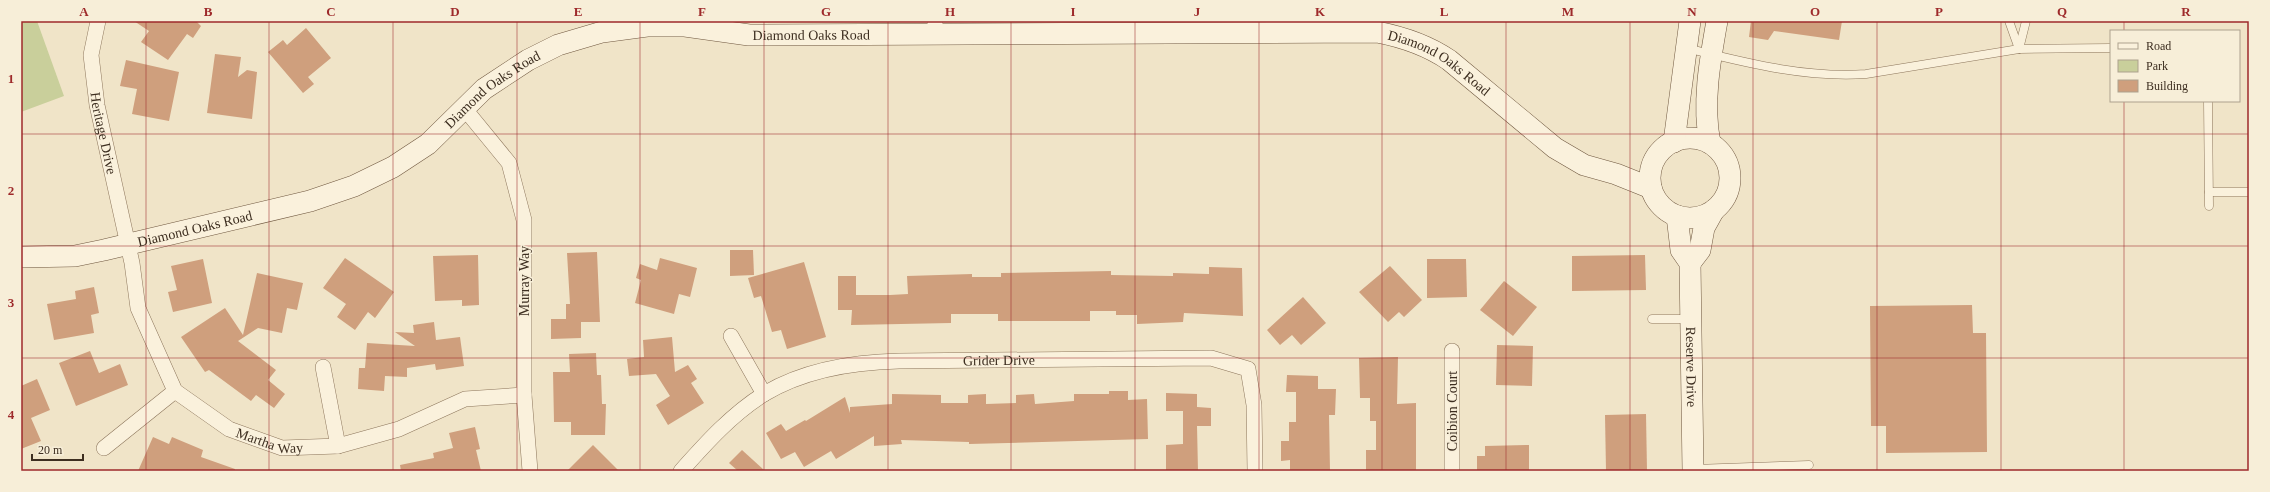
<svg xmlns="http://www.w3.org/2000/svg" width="2270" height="492" font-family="'Times New Roman',serif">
	<rect width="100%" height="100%" fill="#f0e4c8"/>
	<!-- green -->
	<polygon fill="#c9cf9b" points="21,21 37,21 64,96 21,112"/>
	<!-- building -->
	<g fill="#cf9f7d">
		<polygon points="134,21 196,21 201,26 193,38 187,34 168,60 141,42 149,31"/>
		<polygon points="1751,21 1842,21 1839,40 1774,31 1768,40 1749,37"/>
		<polygon points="306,28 331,58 308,77 314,84 303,93 268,52 283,40 287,45"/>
		<polygon points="215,54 241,57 238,77 247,70 257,72 252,119 207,113"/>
		<polygon points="126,60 179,72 169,121 132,114 137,89 120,86"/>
		<polygon points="730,250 753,250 754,275 730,276"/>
		<polygon points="597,252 600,322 581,322 581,338 551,339 551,319 566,319 566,304 570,304 567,253"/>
		<polygon points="478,255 479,305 462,306 462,300 435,301 433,256"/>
		<polygon points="1645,255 1646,290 1572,291 1572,256"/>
		<polygon points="345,258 394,292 375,318 368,312 355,330 337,317 346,304 323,288"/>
		<polygon points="660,258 697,268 690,297 679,294 674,314 635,303 641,280 636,278 640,264 657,270"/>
		<polygon points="203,259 212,303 173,312 168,292 177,290 171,266"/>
		<polygon points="1427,259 1466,259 1467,297 1427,298"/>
		<polygon points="804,262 826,337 787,349 781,330 772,332 761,296 754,298 748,278"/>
		<polygon points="1390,266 1422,300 1404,317 1399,312 1388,322 1359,292"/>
		<polygon points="1209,267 1242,268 1243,316 1184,313 1183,322 1137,324 1137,315 1116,315 1116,311 1090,311 1090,321 998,321 998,314 951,314 951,323 851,325 852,310 838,310 838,276 856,276 856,295 890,295 908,294 907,276 972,274 972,277 1001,277 1001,273 1111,271 1111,275 1173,276 1173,273 1209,274"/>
		<polygon points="257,273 303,283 297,310 287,308 282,333 258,328 238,341 276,370 268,380 285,394 274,408 256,395 251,401 209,370 205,372 181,337 225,308 243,335"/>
		<polygon points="1504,281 1537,307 1513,336 1480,310"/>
		<polygon points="94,287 99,313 91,315 94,333 54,340 47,304 76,299 75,291"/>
		<polygon points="1303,297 1326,323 1301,345 1292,335 1280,345 1267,330"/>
		<polygon points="1972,305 1973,333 1986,333 1987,452 1886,453 1886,426 1871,426 1870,306"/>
		<polygon points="434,322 436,340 460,337 464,366 436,370 435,364 407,368 407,377 385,376 384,391 358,389 359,368 365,368 367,343 415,346 395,332 414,333 413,325"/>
		<polygon points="672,337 675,372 688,365 697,379 691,383 704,403 668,425 656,405 670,396 656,374 629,376 627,359 644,357 643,340"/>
		<polygon points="1497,345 1533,346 1532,386 1496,385"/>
		<polygon points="90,351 99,373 120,364 128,385 76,406 59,363"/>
		<polygon points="596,353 597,375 601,375 602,404 606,404 605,435 571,435 571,422 554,422 553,372 570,372 569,354"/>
		<polygon points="1398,357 1397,404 1416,403 1416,471 1366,471 1366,450 1376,450 1376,421 1370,421 1370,398 1360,398 1359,358"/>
		<polygon points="1287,375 1318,376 1318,389 1336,389 1335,415 1329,415 1330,471 1290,471 1290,460 1281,461 1281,441 1289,441 1289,422 1296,422 1296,392 1286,392"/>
		<polygon points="37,379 50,410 31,418 41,441 21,449 21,386"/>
		<polygon points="1109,391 1128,391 1128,400 1147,399 1148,439 969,444 969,442 901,440 902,444 874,446 874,436 836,459 831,451 804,467 795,452 781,459 766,433 781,424 786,431 805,420 806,421 845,397 850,413 850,407 892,404 892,394 941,395 941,403 968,403 968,395 986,394 986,404 1016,403 1016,395 1034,394 1035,404 1074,401 1074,394 1109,394"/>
		<polygon points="1166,393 1197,394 1197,407 1211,408 1211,426 1197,426 1198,471 1166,471 1166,445 1183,444 1183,411 1166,411"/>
		<polygon points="1646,414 1647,471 1606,471 1605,415"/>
		<polygon points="475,427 480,449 476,450 481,471 401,471 400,465 434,458 433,453 453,448 449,433"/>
		<polygon points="153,437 169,444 172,437 203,450 201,457 235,469 235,471 138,471"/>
		<polygon points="593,445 619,471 567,471"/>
		<polygon points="1529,445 1529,471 1477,471 1477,456 1485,456 1485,446"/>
		<polygon points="742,450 765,471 738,471 729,463"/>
	</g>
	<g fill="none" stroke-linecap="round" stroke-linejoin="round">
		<defs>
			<g id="lane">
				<polyline points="2009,21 2019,49"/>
				<path d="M1686,48C1747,63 1804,78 1866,74L2019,49L2111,48"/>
				<polyline points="2019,49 2026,21"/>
				<polyline points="2208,101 2209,206"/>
				<polyline points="2209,192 2249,192"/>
				<polyline points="1652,319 1691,319"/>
				<polyline points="1694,469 1809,465"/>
			</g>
			<g id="street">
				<path id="s1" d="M98,21L91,55L97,105L132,263L138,308L175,391L229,429L282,448L338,446L399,429L465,399L524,395"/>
				<polyline points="935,21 935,33"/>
				<polyline points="464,108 509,163 524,220 524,395 530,471"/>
				<polyline points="731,336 764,394"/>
				<polyline points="1452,351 1452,471"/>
				<polyline points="323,367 338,446"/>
				<polyline points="104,448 175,391"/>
				<path id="s2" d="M681,471C706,443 732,414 764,394C804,370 854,362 899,361L1211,358L1248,369L1254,405L1255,471"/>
			</g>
			<g id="secondary">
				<circle cx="1690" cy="178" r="40"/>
				<polyline points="1674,142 1690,21"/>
				<path d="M1710,143C1702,104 1710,60 1717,21"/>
				<path id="s3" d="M1677,216L1681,250L1690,263L1693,471"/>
				<path id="s4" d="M21,257L75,256L104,250L310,201L354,186L393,167L428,144L484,89L528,60L558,45L602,32L647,26H685L749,35L1377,32C1403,37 1427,45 1449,60L1555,148L1584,165L1616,174L1651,188"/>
				<polyline points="1690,263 1700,250 1704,228 1714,210"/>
			</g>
		</defs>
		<!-- lane casing -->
		<use href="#lane" stroke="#8d765c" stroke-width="9"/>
		<!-- street casing -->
		<use href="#street" stroke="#8d765c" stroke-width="16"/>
		<!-- secondary casing -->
		<use href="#secondary" stroke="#6f573f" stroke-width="22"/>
		<!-- lane -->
		<use href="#lane" stroke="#faf1dc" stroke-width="8"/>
		<!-- street -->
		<use href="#street" stroke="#faf1dc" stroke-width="15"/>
		<!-- secondary -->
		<use href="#secondary" stroke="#faf1dc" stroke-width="21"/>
	</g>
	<!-- grid -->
	<path fill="none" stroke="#9e2a2b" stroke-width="1" stroke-opacity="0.55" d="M146,21V471M269,21V471M393,21V471M517,21V471M640,21V471M764,21V471M888,21V471M1011,21V471M1135,21V471M1259,21V471M1382,21V471M1506,21V471M1630,21V471M1753,21V471M1877,21V471M2001,21V471M2124,21V31M2124,101V471M21,134H2249M21,246H2249M21,358H2249"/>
	<g text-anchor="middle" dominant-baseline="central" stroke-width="3" stroke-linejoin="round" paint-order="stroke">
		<!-- street labels -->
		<g font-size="14" fill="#3d2e20" stroke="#f7eed8">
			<text stroke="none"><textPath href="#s4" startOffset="848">Diamond Oaks Road</textPath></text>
			<text stroke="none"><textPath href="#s4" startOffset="1484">Diamond Oaks Road</textPath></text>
			<text stroke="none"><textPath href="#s4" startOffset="512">Diamond Oaks Road</textPath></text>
			<text stroke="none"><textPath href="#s1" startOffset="114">Heritage Drive</textPath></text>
			<text stroke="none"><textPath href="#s4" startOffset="177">Diamond Oaks Road</textPath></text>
			<text transform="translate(524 281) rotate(-90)">Murray Way</text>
			<text stroke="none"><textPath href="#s2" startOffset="354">Grider Drive</textPath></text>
			<text stroke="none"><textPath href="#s3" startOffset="154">Reserve Drive</textPath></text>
			<text transform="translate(1452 411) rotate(-90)">Coibion Court</text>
			<text stroke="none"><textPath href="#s1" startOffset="492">Martha Way</textPath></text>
		</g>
	</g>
	<!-- border -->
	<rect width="2270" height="492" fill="none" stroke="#f7eed8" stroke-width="44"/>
	<!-- legend -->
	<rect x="2110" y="30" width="130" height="72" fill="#f7eed8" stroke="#ada18e"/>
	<rect x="2118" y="43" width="20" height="6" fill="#faf1dc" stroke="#ada18e"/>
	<text x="2146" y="50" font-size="12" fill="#3d2e20">Road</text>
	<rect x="2118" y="60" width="20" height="12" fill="#c9cf9b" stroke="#ada18e"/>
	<text x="2146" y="70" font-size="12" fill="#3d2e20">Park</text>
	<rect x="2118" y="80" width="20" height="12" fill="#cf9f7d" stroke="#ada18e"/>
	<text x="2146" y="90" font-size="12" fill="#3d2e20">Building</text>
	<!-- scale -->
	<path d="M32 454v6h51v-6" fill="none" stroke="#3d2e20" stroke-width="2"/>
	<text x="38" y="454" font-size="12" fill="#3d2e20" stroke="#f7eed8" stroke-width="3" paint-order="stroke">20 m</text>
	<rect x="22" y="22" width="2226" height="448" fill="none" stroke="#9e2a2b" stroke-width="1.5"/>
	<g font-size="13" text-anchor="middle" font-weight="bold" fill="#9e2a2b">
		<text x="84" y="16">A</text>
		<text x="208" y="16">B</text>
		<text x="331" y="16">C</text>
		<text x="455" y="16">D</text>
		<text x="578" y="16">E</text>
		<text x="702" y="16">F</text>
		<text x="826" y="16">G</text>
		<text x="950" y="16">H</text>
		<text x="1073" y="16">I</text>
		<text x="1197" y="16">J</text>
		<text x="1320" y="16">K</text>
		<text x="1444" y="16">L</text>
		<text x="1568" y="16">M</text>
		<text x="1692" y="16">N</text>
		<text x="1815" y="16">O</text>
		<text x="1939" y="16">P</text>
		<text x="2062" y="16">Q</text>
		<text x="2186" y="16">R</text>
		<text x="11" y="83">1</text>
		<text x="11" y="195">2</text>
		<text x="11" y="307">3</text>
		<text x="11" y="419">4</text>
	</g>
</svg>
